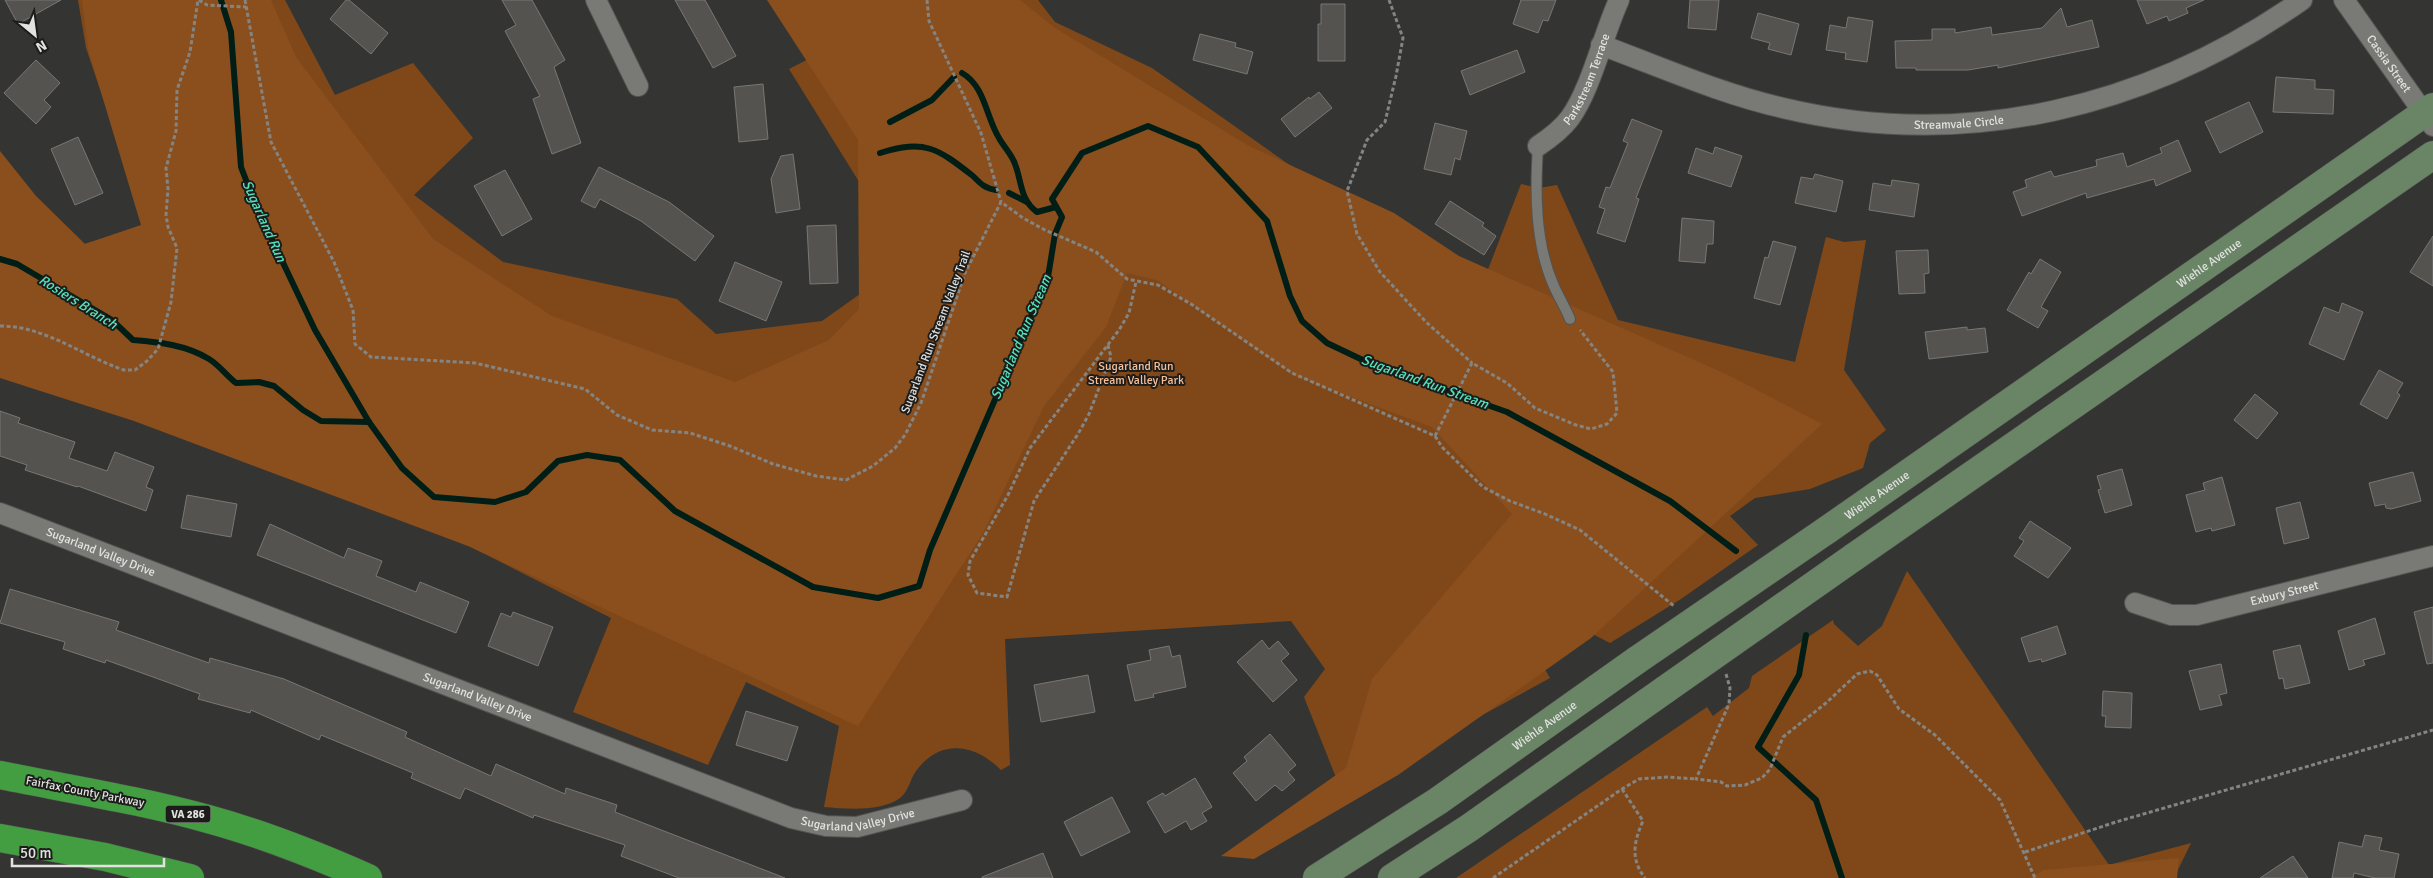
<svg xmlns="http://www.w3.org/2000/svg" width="2433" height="878" font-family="Signika,sans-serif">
	<rect width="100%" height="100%" fill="#343532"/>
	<!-- green -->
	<g fill="#804819">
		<path d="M78,0H285L335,95L413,63L473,138L414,195L503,262L677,299L716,334L822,321L898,267L876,209L789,69L924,0H1038L1055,22L1152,68L1318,185L1472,311L1521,184L1539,188L1557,185L1618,320L1795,362L1826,237L1844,242L1866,240L1844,370L1886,430L1870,443L1863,468L1810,489L1755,498L1730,516L1758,545L1681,599L1610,643L1579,627L1536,655L1550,678L1446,735L1341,790L1304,697L1325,669L1291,621L1005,639L1010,765L1001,770C975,744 940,738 916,771C910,779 909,791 900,798C881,812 847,809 824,807L839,726L746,682L708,765L573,712L611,618L282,451L78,246L146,225L86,48Z"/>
		<polygon points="1907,571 2109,865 2191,843 2174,878 1456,878 1707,707 1713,716 1749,688 1752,676 1833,620 1834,624 1858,646 1882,626"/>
	</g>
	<!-- forest -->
	<g fill="#8b4f1d">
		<polygon points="82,0 271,0 296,57 433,239 552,316 735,382 829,340 859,309 858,140 767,0 1020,0 1055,28 1249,146 1394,213 1459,256 1728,375 1822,424 1591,638 1398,775 1254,859 1221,856 1346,768 1372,679 1512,514 1432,427 1292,375 1157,280 1127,273 1106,327 1044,406 983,533 858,726 468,546 134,421 0,378 0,151 36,196 85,244 141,225 88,49"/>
		<polygon points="2179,858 2177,878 2029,878 2044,870"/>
	</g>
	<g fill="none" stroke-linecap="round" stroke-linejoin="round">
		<!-- stream -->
		<g stroke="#001e16" stroke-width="6">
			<polyline points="221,0 231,32 241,167 256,206 315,330 369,422 402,468 434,497 495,502 526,492 558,461 587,455 620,460 675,511 813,587 878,598 919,586 930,550 1048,277 1055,234 1062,217 1052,199 1082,153 1148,126 1198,147 1267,221 1290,296 1302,321 1327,343 1369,363 1507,412 1670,501 1736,551"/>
			<path d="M962,73C985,86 986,117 999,138C1004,147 1012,155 1015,164C1022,182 1020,200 1037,212L1056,207"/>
			<polyline points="890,122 932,100 954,77"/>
			<path d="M880,153C925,139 937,148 973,176C980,183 985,189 996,190"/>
			<polyline points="1009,193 1027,202"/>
			<path d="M0,259L17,264L112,320L133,340C159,342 186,345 209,359C219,365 227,376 236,383L259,382L274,386L303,410L321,421L369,422"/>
			<polyline points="1806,635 1799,675 1758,747 1816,800 1842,878"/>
		</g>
	</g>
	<!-- building -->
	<g fill="#555350" stroke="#797774">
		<polygon points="5,0 61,0 18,24"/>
		<polygon points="346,0 349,0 388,33 371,54 330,19"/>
		<polygon points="502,0 532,0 565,60 554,67 581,143 552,154 533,99 540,96 505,31 516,25"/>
		<polygon points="675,0 705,0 736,56 713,68"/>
		<polygon points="1521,0 1556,0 1548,21 1543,20 1538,33 1513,24"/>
		<polygon points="1690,0 1719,0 1716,30 1688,28"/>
		<polygon points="2137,0 2204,0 2186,8 2188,13 2169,21 2167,16 2147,24"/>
		<polygon points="1321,4 1345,4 1345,61 1318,61 1318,24 1321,24"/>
		<polygon points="2061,8 2067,27 2092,20 2099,47 1998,68 1998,65 1968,70 1916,70 1916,68 1896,68 1895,41 1932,40 1932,29 1955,29 1955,33 1991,27 1992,35 2042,28"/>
		<polygon points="1758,13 1799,24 1791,55 1768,49 1770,43 1751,38"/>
		<polygon points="1848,17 1873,21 1867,62 1845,59 1846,53 1826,50 1830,25 1846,28"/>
		<polygon points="1200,34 1236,43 1235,47 1253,52 1247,74 1193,60"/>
		<polygon points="1517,50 1525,72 1470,95 1461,71"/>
		<polygon points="36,60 60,83 44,100 51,107 36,124 4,93"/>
		<polygon points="2276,77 2315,80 2315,89 2334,90 2333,114 2273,112"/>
		<polygon points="763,84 768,139 739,142 734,87"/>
		<polygon points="1319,92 1332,108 1295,137 1281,119 1309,97 1310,99"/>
		<polygon points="2249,102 2263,132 2220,153 2205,122"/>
		<polygon points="1632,119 1662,131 1636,198 1639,199 1625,242 1597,233 1605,209 1599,207 1606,187 1610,188 1628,143 1623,141"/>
		<polygon points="1435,123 1467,131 1460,160 1455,158 1451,175 1424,169"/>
		<polygon points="78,137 103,193 75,205 51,149"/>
		<polygon points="2178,140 2191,171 2156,186 2154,179 2087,198 2086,193 2022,216 2013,192 2027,187 2025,180 2051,171 2054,177 2097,166 2096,160 2123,153 2127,167 2162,153 2160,148"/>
		<polygon points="1715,147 1742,156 1731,187 1688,173 1696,148 1713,154"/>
		<polygon points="793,154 800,209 776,213 771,179 781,156"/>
		<polygon points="599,167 669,202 714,236 695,261 641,221 600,199 595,208 581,201"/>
		<polygon points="505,170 532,219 502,236 474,186"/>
		<polygon points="1815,174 1843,181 1836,212 1795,203 1801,177 1813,179"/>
		<polygon points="1892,180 1919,184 1914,217 1869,210 1873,183 1891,186"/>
		<polygon points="1450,201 1484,223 1482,226 1496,236 1484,255 1435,224"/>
		<polygon points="1682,218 1714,221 1713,244 1707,244 1705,263 1679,261"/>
		<polygon points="836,225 838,283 810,284 807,226"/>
		<polygon points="2433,236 2433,286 2410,272"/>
		<polygon points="1773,241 1796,247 1780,305 1754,298 1765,257 1768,258"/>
		<polygon points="1928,250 1929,273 1924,274 1925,293 1899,294 1896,251"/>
		<polygon points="2040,259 2061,272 2041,307 2048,311 2038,328 2007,310 2029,272 2031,274"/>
		<polygon points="735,262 782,282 766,321 719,301"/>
		<polygon points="2342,303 2363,312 2344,360 2309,344 2324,307 2339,313"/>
		<polygon points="1967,327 1967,330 1985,328 1988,352 1929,359 1925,332"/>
		<polygon points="2379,370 2403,383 2397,393 2400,395 2387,419 2360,404"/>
		<polygon points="2255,394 2278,413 2257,439 2234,420"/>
		<polygon points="0,411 20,418 18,423 75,442 69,458 107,471 115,452 154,467 146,487 153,490 146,511 78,486 77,487 25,470 27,465 0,456"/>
		<polygon points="2122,469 2132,505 2105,513 2098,490 2101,489 2097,476"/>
		<polygon points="2413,472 2421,501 2391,509 2386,508 2385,504 2375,506 2369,483"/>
		<polygon points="2222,477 2235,525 2212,531 2211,528 2196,532 2186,495 2205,490 2203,483"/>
		<polygon points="187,495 237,504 231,537 181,528"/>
		<polygon points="2300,502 2309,538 2284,544 2276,508"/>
		<polygon points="2030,521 2071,548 2048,578 2014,556 2024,541 2019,538"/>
		<polygon points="270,524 344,558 348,548 382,561 376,576 416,592 420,582 469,602 456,633 257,555"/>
		<polygon points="10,589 119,622 116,630 209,663 210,658 284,679 407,732 405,737 491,776 496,764 565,794 566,788 617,805 615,812 785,878 679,878 621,856 625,845 534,815 533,818 465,788 460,799 411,778 413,773 321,735 319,740 251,710 250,713 198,699 200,694 106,660 105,663 63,649 65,642 0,623"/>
		<polygon points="2433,607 2433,663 2427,664 2414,612"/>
		<polygon points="513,612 553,627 538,666 488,646 501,613 511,617"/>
		<polygon points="2375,618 2385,654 2363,660 2365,665 2349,670 2338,631"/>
		<polygon points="2057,626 2066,654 2042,662 2041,659 2029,662 2021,638"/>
		<polygon points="1262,640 1269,649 1278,641 1289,654 1281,661 1297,680 1273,702 1237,662"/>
		<polygon points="2300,645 2310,683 2285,689 2283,678 2279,679 2273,651"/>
		<polygon points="1169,646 1172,657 1180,655 1186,687 1153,694 1154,697 1135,701 1127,665 1151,660 1149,650"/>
		<polygon points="2221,664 2227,693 2219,695 2222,705 2200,710 2189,671"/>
		<polygon points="1088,675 1095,712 1041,722 1034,685"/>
		<polygon points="2103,691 2132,693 2131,728 2105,727 2106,716 2102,716"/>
		<polygon points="746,711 798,727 787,761 736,745"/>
		<polygon points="1270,734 1296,765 1288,772 1295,780 1282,791 1275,785 1256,801 1233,773 1247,761 1244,757"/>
		<polygon points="1195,778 1212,807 1202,813 1207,821 1191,830 1186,821 1165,833 1147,802 1163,793 1165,796"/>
		<polygon points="1112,797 1130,832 1081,856 1064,822"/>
		<polygon points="2365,835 2382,838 2379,850 2399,854 2394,878 2375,878 2354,873 2353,878 2332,878 2339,842 2362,847"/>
		<polygon points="1043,853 1053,878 982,878 982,877"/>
		<polygon points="2293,856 2308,878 2260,878"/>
	</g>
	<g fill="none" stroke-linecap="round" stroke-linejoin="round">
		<defs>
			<path id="lane" d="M1538,146C1535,191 1535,242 1553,284C1558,296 1565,307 1570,319"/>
			<g id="street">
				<polyline points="596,0 638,86"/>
				<path id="s1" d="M2344,0L2433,126"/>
				<path id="s2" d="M1601,45C1661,67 1721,94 1783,108C1967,152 2149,107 2302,0"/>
				<path id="s3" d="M1538,146C1550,138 1561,130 1570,118C1591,89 1603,35 1619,0"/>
				<path id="s4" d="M0,513L791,818L826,826L857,827L962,800"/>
				<path id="s5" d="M2135,603L2171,615H2197L2433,556"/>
			</g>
			<g id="secondary">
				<path id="s6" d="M1827,530L2433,107"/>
				<polyline points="1854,557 2433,155"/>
				<path id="s7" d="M1317,878L1438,801L1637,660"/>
				<polyline points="1392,878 1469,828 1666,689"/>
			</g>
			<g id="highway">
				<path d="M0,775C69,789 140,800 208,819C263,834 316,855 368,878"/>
				<polyline points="0,838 105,857 190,878"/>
			</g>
		</defs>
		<!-- lane casing -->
		<use href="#lane" stroke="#535351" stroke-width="12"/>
		<!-- street casing -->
		<use href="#street" stroke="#535351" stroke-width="22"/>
		<!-- secondary casing -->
		<use href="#secondary" stroke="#535351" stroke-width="29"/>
		<!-- highway casing -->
		<use href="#highway" stroke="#535351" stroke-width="29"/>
		<!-- path -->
		<g stroke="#848582" stroke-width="3" stroke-dasharray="4 2.5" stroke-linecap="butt">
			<polyline points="199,0 207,5 246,7"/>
			<polyline points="245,0 271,142 334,262 353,310 355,344 371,357 475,363 585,389 617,415 652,430 690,433 730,446 773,464 816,476 846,480 873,466 895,448 905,435 921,403 965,273 1001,202 1023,218 1045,230 1096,252 1127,279 1158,285 1191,304 1292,373 1435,436 1442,447 1483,487 1510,501 1545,514 1580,530 1674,606"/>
			<polyline points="927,0 929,21 981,133 1001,202"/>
			<polyline points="1389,0 1403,38 1396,76 1385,122 1367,140 1347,191 1357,234 1380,272 1426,322 1472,363"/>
			<path d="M0,326C46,326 82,356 124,370H135L147,361L158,349L171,302L177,248L168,227L166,215L168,189L166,168L176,131L177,90L190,52L198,0"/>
			<polyline points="1108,345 1111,357 1089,414 1078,434 1034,501 1007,597 977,593 968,575 970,561 1008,495 1030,448 1119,330 1129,313 1136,282"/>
			<polyline points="1435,436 1472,363 1507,383 1535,408 1576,425 1591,429 1607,424 1617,413 1613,372 1580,330"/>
			<polyline points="1726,674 1730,688 1729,704 1696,779 1721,782 1727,786 1745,785 1762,778 1770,769 1783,737 1826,703 1857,674 1870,671 1877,675 1899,709 1935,735 2000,800 2035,878"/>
			<path d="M1622,789L1643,821C1634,841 1630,859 1645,878"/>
			<polyline points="2025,852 2116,822 2433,730"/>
			<polyline points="1493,878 1622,789 1639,779 1668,777 1696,779"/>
		</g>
		<!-- lane -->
		<use href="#lane" stroke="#797a76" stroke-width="10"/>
		<!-- street -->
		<use href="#street" stroke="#797a76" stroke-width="20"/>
		<!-- secondary -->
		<use href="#secondary" stroke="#698566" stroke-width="28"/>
		<!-- highway -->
		<use href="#highway" stroke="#439e41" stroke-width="28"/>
		<defs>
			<g id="secondary-bridge">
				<polyline points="1637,660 1827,530"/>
				<polyline points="1666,689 1854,557"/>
			</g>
		</defs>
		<!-- secondary-bridge casing -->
		<use href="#secondary-bridge" stroke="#535351" stroke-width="29" stroke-linecap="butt"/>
		<!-- secondary-bridge -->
		<use href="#secondary-bridge" stroke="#698566" stroke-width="28"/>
	</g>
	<g text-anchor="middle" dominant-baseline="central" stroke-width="4" stroke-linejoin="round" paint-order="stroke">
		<!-- shield labels -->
		<rect fill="#1c1c1b" stroke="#a7a7a5" stroke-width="1" x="165.5" y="805.5" width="45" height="17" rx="4"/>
		<g font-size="11" font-weight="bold" fill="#e2e2e0">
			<text x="188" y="814">VA 286</text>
		</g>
		<!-- street labels -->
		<g font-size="12" fill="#e2e2e0" stroke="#1c1c1b">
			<text stroke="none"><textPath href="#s1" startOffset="78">Cassia Street</textPath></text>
			<text stroke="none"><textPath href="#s3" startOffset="85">Parkstream Terrace</textPath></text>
			<text stroke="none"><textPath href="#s2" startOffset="370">Streamvale Circle</textPath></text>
			<text stroke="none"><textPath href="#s6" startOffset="466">Wiehle Avenue</textPath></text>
			<text transform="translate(936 332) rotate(-69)">Sugarland Run Stream Valley Trail</text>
			<text stroke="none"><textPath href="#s6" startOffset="61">Wiehle Avenue</textPath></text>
			<text stroke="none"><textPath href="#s4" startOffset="108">Sugarland Valley Drive</textPath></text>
			<text stroke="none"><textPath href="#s5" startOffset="154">Exbury Street</textPath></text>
			<text stroke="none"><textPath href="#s4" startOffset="512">Sugarland Valley Drive</textPath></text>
			<text stroke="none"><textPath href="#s7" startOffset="274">Wiehle Avenue</textPath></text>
			<text transform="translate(85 792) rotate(11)">Fairfax County Parkway</text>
			<text stroke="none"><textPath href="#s4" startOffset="916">Sugarland Valley Drive</textPath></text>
		</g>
		<!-- park labels -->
		<g font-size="12" fill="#f5bf9a" stroke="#1c1c1b">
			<text x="1136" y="366">Sugarland Run<tspan x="1136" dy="14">Stream Valley Park</tspan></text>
		</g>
		<!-- water labels -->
		<g font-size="14" font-style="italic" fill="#55e1bc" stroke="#1c1c1b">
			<text transform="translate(264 221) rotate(66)">Sugarland Run</text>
			<text transform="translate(78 302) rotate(32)">Rosiers Branch</text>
			<text transform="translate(1021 337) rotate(-67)">Sugarland Run Stream</text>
			<text transform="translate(1425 382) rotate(20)">Sugarland Run Stream</text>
		</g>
	</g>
	<!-- north arrow -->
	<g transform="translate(35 35) rotate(151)" stroke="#1c1c1b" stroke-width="4" paint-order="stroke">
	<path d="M0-4L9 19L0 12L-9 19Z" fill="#e2e2e0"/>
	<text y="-8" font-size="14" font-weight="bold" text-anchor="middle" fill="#e2e2e0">N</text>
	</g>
	<!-- scale -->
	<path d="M12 858v8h152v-8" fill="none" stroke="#e2e2e0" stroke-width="2.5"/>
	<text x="20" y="858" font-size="15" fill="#e2e2e0" stroke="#1c1c1b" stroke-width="4" paint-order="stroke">50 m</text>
</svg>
